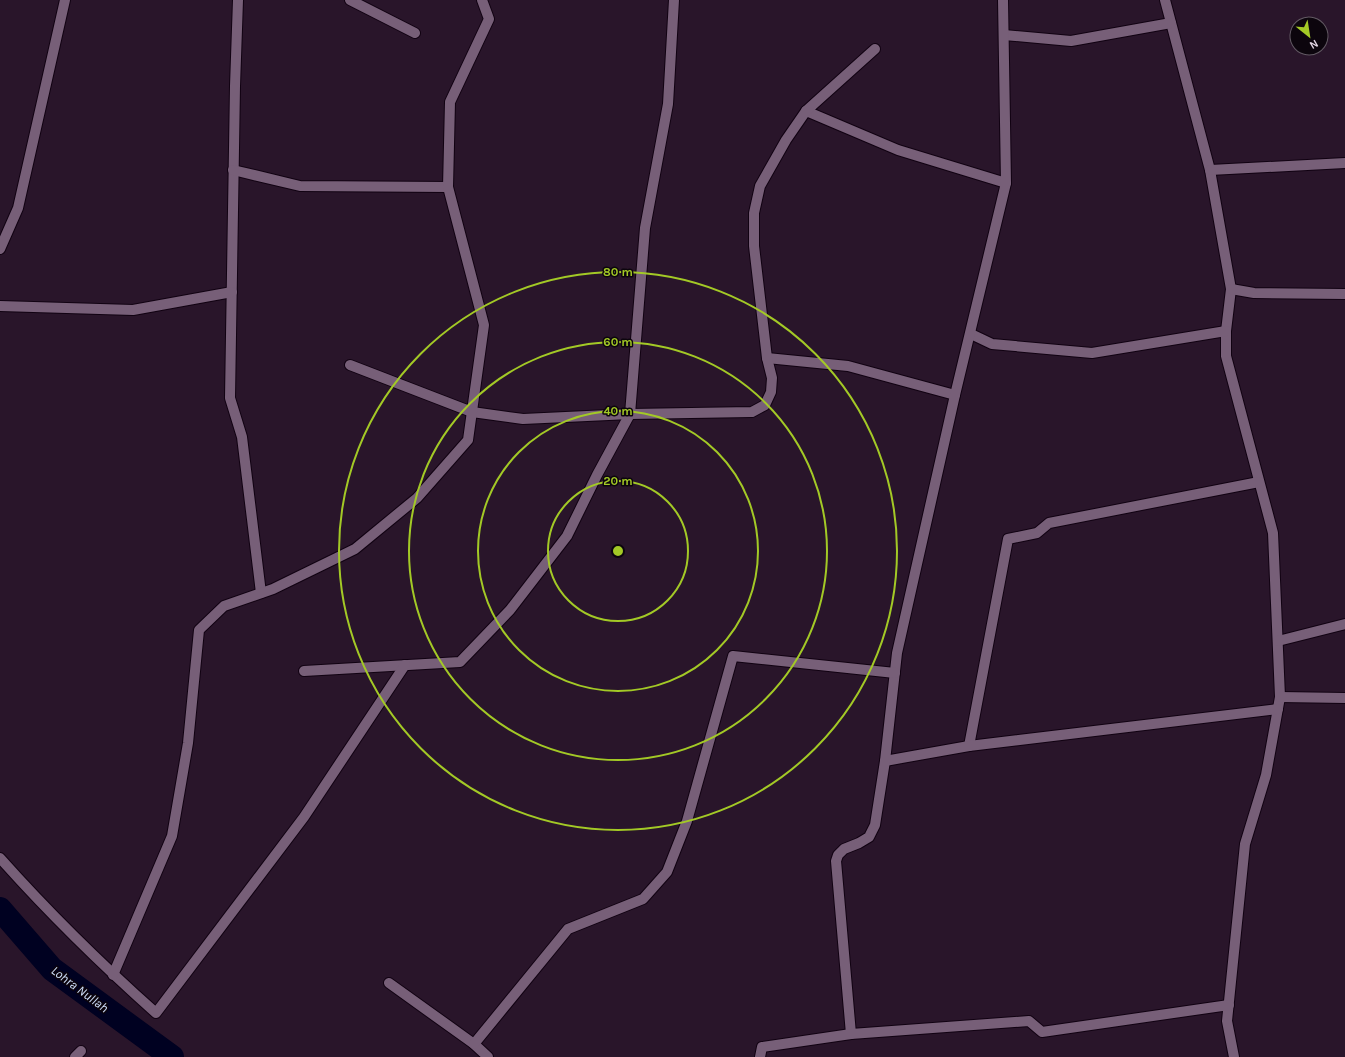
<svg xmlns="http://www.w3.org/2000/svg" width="1345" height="1057" font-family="Karla,sans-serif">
	<rect width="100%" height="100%" fill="#29152a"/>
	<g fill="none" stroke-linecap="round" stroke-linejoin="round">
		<!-- canal -->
		<polyline stroke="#000121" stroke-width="24" points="0,909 52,969 172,1057"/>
		<defs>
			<g id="street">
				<polyline points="238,0 235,86 230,398 242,437 261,593"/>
				<polyline points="350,0 415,33"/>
				<polyline points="1165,0 1210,170 1231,289 1226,331 1226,356 1273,533 1280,697 1266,775 1245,844 1227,1021 1234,1057"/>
				<polyline points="1004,35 1071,41 1171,23"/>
				<polyline points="806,111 898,150 1006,183"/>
				<polyline points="233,170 300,186 448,187"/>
				<polyline points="1210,170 1345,163"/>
				<polyline points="0,249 18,208 65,0"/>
				<polyline points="1231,289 1254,293 1345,294"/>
				<polyline points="0,306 133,310 232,292"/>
				<polyline points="971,334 992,344 1092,353 1226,331"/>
				<polyline points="767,358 848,366 955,395"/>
				<polyline points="350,365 472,412 523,419 630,414 752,412 765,405 771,392 772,378 767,358 754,246 754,213 760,186 786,140 806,111 875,49"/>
				<polyline points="1278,641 1345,624"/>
				<polyline points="304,671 460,662 510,610 567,536 597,475 630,414 645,228 668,104 674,0"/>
				<polyline points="1280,697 1345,698"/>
				<polyline points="969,746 1008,539 1037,533 1049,523 1259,482"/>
				<polyline points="885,761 969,746 1278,709"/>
				<path d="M0,858C49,913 101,964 156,1013L304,817L405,665"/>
				<polyline points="113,975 172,836 188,743 199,630 224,606 273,589 355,549 417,498 468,440 484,325 448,187 450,102 489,19 482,0"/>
				<polyline points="389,983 474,1044 488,1057"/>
				<polyline points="851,1034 836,861 838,855 844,849 859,843 869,837 875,825 885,761 897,653 955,395 1006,183 1003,0"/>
				<polyline points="474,1044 568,929 643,899 667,872 687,821 733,656 895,673"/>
				<polyline points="75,1057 81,1051"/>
				<polyline points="760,1057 762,1047 851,1034 1029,1021 1042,1032 1229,1005"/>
			</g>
		</defs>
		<!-- street casing -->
		<use href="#street" stroke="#110212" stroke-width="12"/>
		<!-- street -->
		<use href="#street" stroke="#775f78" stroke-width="10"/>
	</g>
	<!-- distance rings -->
	<g fill="none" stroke="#a3c926" stroke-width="2">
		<circle cx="618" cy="551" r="70"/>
		<circle cx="618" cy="551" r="140"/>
		<circle cx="618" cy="551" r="209"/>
		<circle cx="618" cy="551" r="279"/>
	</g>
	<g text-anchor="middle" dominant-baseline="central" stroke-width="3" stroke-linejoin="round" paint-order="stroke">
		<!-- water labels -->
		<g font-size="13" font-style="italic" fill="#d1e1fd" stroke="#0c050d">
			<text transform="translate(80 989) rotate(37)">Lohra Nullah</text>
		</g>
	</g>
	<circle cx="618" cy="551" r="6" fill="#a3c926" stroke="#0c050d" stroke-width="2"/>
	<g font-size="12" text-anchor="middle" font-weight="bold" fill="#a3c926" stroke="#0c050d" stroke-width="3" stroke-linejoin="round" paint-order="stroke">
		<text x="618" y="276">80 m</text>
		<text x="618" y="346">60 m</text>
		<text x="618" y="415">40 m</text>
		<text x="618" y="485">20 m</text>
	</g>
	<!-- north arrow -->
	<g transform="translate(1309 36) rotate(150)"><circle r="19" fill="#0c050d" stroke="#625963"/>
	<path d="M0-3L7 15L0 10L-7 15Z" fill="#a3c926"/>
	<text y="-6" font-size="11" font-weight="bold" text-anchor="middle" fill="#e3d6e4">N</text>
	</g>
</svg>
